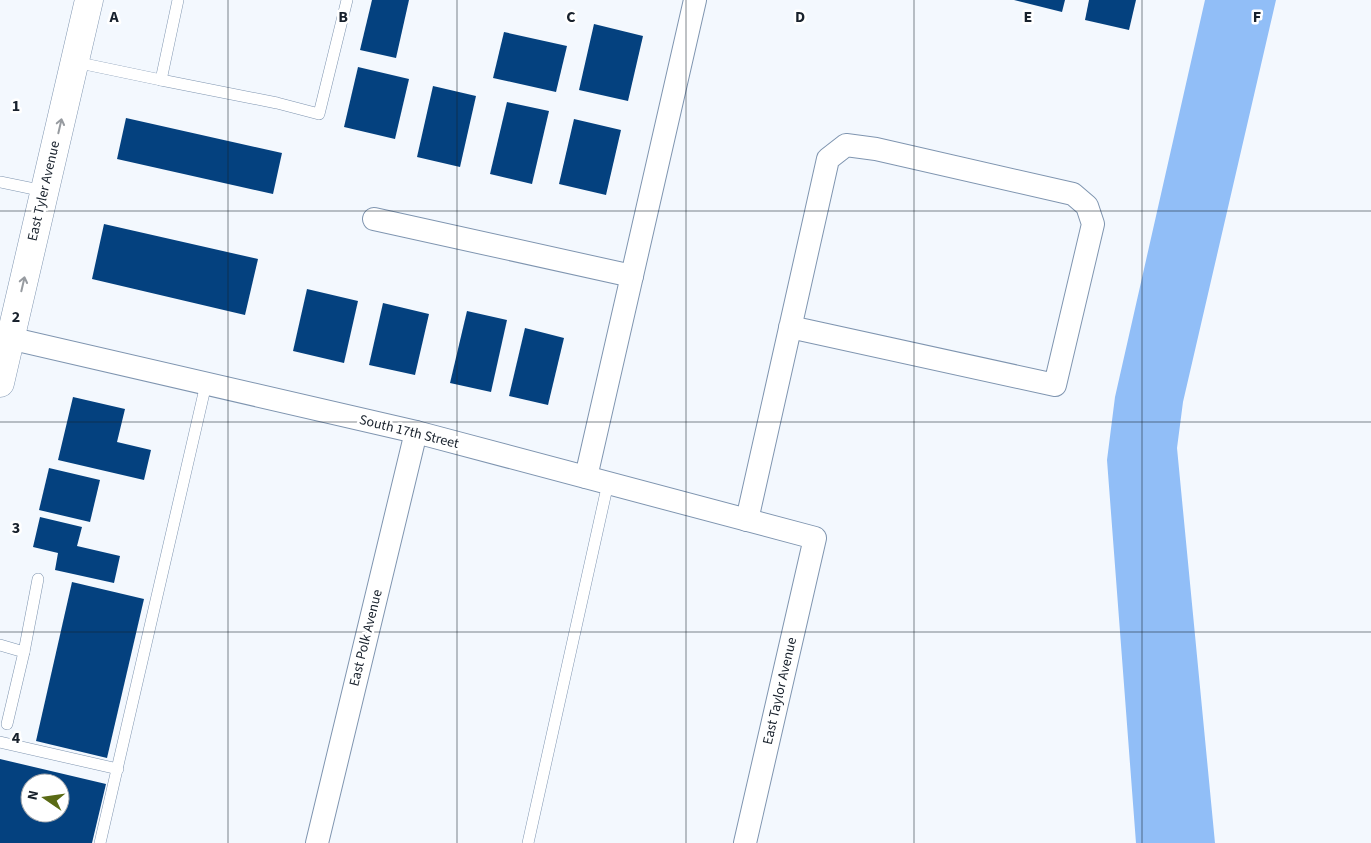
<svg xmlns="http://www.w3.org/2000/svg" width="1371" height="843" font-family="'Source Sans 3',sans-serif">
	<rect width="100%" height="100%" fill="#f3f8fe"/>
	<!-- water -->
	<polygon fill="#91bef7" points="1205,0 1276,0 1183,402 1177,448 1215,843 1136,843 1107,460 1115,397"/>
	<!-- building -->
	<g fill="#04417f" fill-rule="evenodd">
		<polygon points="372,0 409,0 396,58 360,50"/>
		<polygon points="1014,0 1065,0 1062,12"/>
		<polygon points="1089,0 1136,0 1129,30 1085,20"/>
		<polygon points="594,24 643,36 628,101 579,90"/>
		<polygon points="504,32 567,46 556,92 493,78"/>
		<polygon points="358,67 409,79 395,139 344,127"/>
		<polygon points="433,86 476,96 460,167 417,157"/>
		<polygon points="507,102 549,111 532,184 490,174"/>
		<polygon points="126,118 282,153 273,194 117,159"/>
		<polygon points="574,119 621,130 606,195 559,184"/>
		<polygon points="104,224 258,259 245,315 92,279"/>
		<polygon points="307,289 358,301 344,363 293,351"/>
		<polygon points="383,303 429,314 415,375 369,365"/>
		<polygon points="467,311 507,320 491,392 450,383"/>
		<polygon points="525,328 564,338 548,405 509,396"/>
		<polygon points="73,397 125,409 117,442 151,450 144,480 58,460"/>
		<polygon points="49,468 100,480 90,522 39,510"/>
		<polygon points="40,517 82,527 77,546 120,556 114,583 55,570 58,553 33,547"/>
		<polygon points="72,582 144,599 107,758 36,741"/>
		<path d="M0,759L106,784L92,843H0ZM30,783H60V813H30Z"/>
	</g>
	<g fill="none" stroke-linecap="round" stroke-linejoin="round">
		<defs>
			<g id="lane">
				<polyline points="75,62 161,80 178,0"/>
				<polyline points="161,80 277,103 319,114 347,0"/>
				<polyline points="0,182 44,191"/>
				<polyline points="0,645 24,652 7,724"/>
				<polyline points="24,652 38,579"/>
				<polyline points="0,742 118,769"/>
				<polyline points="100,843 206,384"/>
				<polyline points="528,843 608,483"/>
			</g>
			<g id="street">
				<polyline points="374,219 632,276"/>
				<polyline points="0,336 416,432 815,538 745,843"/>
				<polyline points="586,477 695,0"/>
				<polyline points="747,520 828,159 846,145 876,149 1073,194 1087,206 1093,224 1055,385 790,327"/>
				<polyline points="317,843 416,432"/>
			</g>
			<polyline id="secondary" points="0,383 89,0"/>
		</defs>
		<!-- lane casing -->
		<use href="#lane" stroke="#7f95b0" stroke-width="12"/>
		<!-- street casing -->
		<use href="#street" stroke="#7f95b0" stroke-width="24"/>
		<!-- secondary casing -->
		<use href="#secondary" stroke="#7f95b0" stroke-width="29"/>
		<!-- lane -->
		<use href="#lane" stroke="#fff" stroke-width="11"/>
		<!-- street -->
		<use href="#street" stroke="#fff" stroke-width="22"/>
		<!-- secondary -->
		<use href="#secondary" stroke="#fff" stroke-width="28"/>
	</g>
	<!-- one-way arrows -->
	<defs><path id="oneway-shaft" d="M-6 0H5M1.5-3L5.5 0L1.5 3" fill="none" stroke-width="1.6" stroke-linecap="round" stroke-linejoin="round" transform="scale(1.25)"/></defs>
	<g stroke="#979ba0">
		<use href="#oneway-shaft" transform="translate(60 126) rotate(-77)"/>
		<use href="#oneway-shaft" transform="translate(23 284) rotate(-77)"/>
	</g>
	<!-- grid -->
	<path fill="none" stroke="#18212c" stroke-width="1" stroke-opacity="0.55" d="M228,0V843M457,0V843M686,0V843M914,0V843M1142,0V843M0,211H1371M0,422H1371M0,632H1371"/>
	<g text-anchor="middle" dominant-baseline="central" stroke-width="5" stroke-linejoin="round" paint-order="stroke">
		<!-- street labels -->
		<g font-size="14" fill="#18212c" stroke="#fff">
			<text transform="translate(44 191) rotate(-77)">East Tyler Avenue</text>
			<text transform="translate(409 432) rotate(14)">South 17th Street</text>
			<text transform="translate(366 638) rotate(-76)">East Polk Avenue</text>
			<text transform="translate(780 691) rotate(-77)">East Taylor Avenue</text>
		</g>
	</g>
	<g font-size="16" text-anchor="middle" font-weight="bold" fill="#18212c" stroke="#fff" stroke-width="5" stroke-linejoin="round" paint-order="stroke">
		<text x="114" y="22">A</text>
		<text x="343" y="22">B</text>
		<text x="571" y="22">C</text>
		<text x="800" y="22">D</text>
		<text x="1028" y="22">E</text>
		<text x="1257" y="22">F</text>
		<text x="16" y="111">1</text>
		<text x="16" y="322">2</text>
		<text x="16" y="533">3</text>
		<text x="16" y="743">4</text>
	</g>
	<!-- north arrow -->
	<g transform="translate(45 798) rotate(283)"><circle r="24" fill="#ffffff" stroke="#a3a6ab"/>
	<path d="M0-4L9 19L0 12L-9 19Z" fill="#5a6a14"/>
	<text y="-8" font-size="14" font-weight="bold" text-anchor="middle" fill="#18212c">N</text>
	</g>
</svg>
